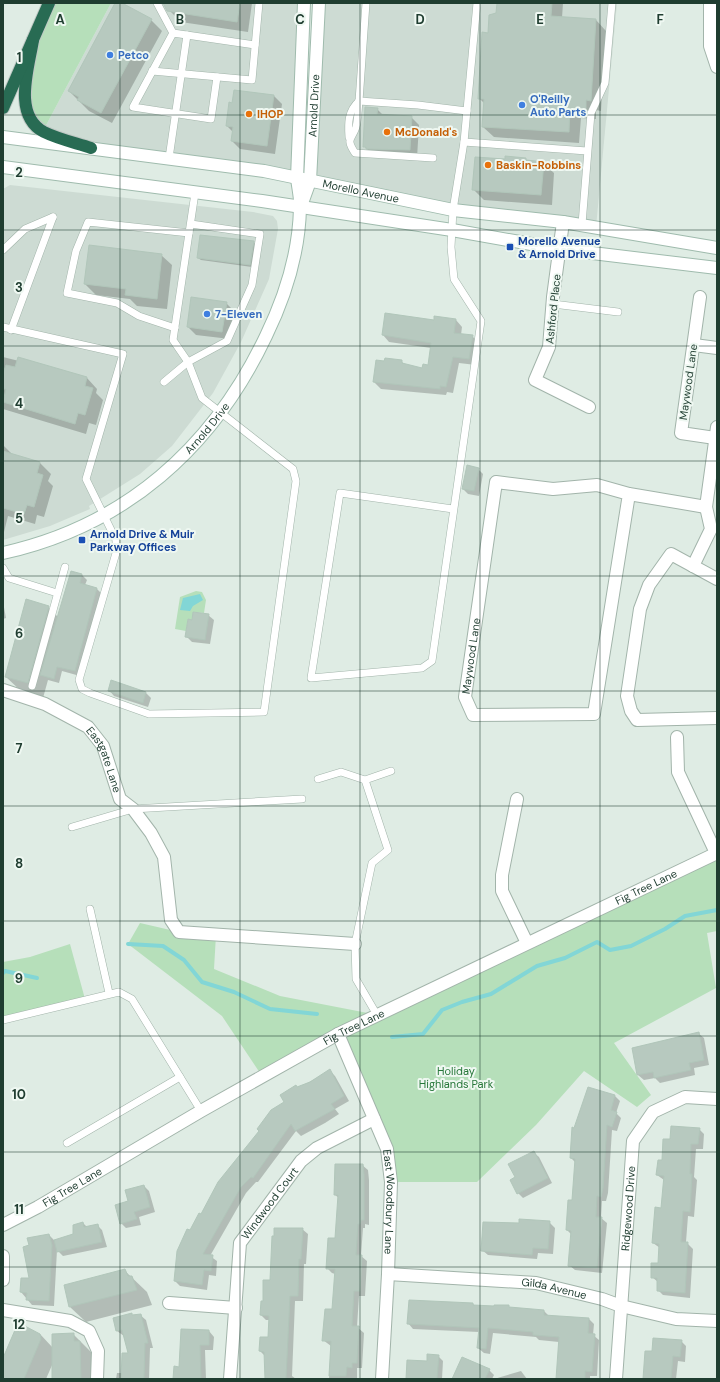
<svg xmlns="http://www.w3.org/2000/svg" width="720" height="1382" font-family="'DM Sans',sans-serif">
	<rect width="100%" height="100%" fill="#dfece4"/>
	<!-- built -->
	<g fill="#cddbd3">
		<polygon points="111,3 304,3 297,178 91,148 43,131"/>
		<polygon points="319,3 617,3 596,227 310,181"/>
		<polygon points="10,185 253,212 273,216 277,221 278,229 269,279 241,342 213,393 172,446 140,474 89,506 90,509 50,526 3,540 3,189"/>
	</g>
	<!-- green -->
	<g fill="#b6dfba">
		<polygon points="49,3 111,3 43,131 32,121 29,70"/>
		<polygon points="196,591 202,592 206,600 204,613 194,612 192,620 188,619 186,631 175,629 180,597"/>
		<polygon points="717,853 717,931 707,933 716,988 614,1043 651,1095 637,1107 584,1071 536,1125 477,1182 391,1182 387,1149 338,1034 262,1076 222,1016 128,944 140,923 179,932 216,935 214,969 280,996 378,1015"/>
		<polygon points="70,944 85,999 3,1020 3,962 30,957"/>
	</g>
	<!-- water -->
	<polygon fill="#82d6d6" points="200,594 203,600 193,606 190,611 180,610 183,598"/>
	<!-- shadow -->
	<g fill="#0003">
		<polygon points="116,3 120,3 151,20 162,31 112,123 89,111 69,91"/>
		<polygon points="171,3 252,3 248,32 181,22 170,11"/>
		<polygon points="498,3 563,3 562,18 596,20 606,31 601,111 596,110 596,119 581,118 579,143 494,137 483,127 484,103 479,98 489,34 497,14"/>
		<polygon points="274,96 282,104 275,154 240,149 232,141 233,132 227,126"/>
		<polygon points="377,109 383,115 411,117 419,125 417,158 372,154 364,146"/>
		<polygon points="525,159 528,162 543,163 554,173 552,205 484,200 473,189 506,160"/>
		<polygon points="253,242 256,245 252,267 201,260 198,258"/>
		<polygon points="161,255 172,265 167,309 137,306 130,299 96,295 85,284"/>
		<polygon points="226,303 234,311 230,339 196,335 188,327"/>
		<polygon points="456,320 462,327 461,335 472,336 479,343 476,365 459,363 453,393 447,392 446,395 381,389 374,382 401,361 405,365 423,369 429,366 431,348 389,342 383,335 435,321"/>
		<polygon points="3,357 87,378 97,389 96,393 103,400 96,425 89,423 86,434 3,409"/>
		<polygon points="3,445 13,455 40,463 51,474 48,481 53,486 44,517 37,515 35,524 8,516 4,532"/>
		<polygon points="478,469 483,474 479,496 468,494 463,489"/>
		<polygon points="82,575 87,580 85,585 97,589 102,594 80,676 62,671 59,683 48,680 43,698 22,692 6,677 48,607 58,617"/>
		<polygon points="3,602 6,618 3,619"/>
		<polygon points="208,615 214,620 210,644 192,642 186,636 193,621"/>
		<polygon points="112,681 146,693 151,698 148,707 114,696 109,690"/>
		<polygon points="698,1033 704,1038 709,1065 694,1068 695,1075 660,1083 655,1078 644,1080 638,1075 633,1048"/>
		<polygon points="330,1071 335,1076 349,1101 335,1109 339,1114 325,1123 301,1136 296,1131 258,1182 256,1182 246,1193 210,1256 217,1261 216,1276 209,1275 207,1290 180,1286 175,1281 190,1231 298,1088"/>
		<polygon points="589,1088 615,1096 620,1101 616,1113 621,1118 617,1131 612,1130 608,1193 606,1201 602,1201 601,1218 607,1223 602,1273 575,1270 569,1265 572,1235 567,1230 573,1201 576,1163 571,1158"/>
		<polygon points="699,1129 704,1134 703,1149 696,1149 694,1177 697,1180 694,1217 688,1216 686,1242 693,1249 690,1298 663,1295 658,1290 658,1282 652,1277 659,1264 660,1248 653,1243 662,1209 664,1180 657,1175 671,1140"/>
		<polygon points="533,1152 539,1157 552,1183 523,1198 518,1193 516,1177"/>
		<polygon points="362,1165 368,1170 369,1180 369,1225 365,1224 365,1228 363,1228 361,1256 367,1261 365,1296 359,1296 357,1327 364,1333 362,1368 357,1368 357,1379 329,1379 331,1346 323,1340 333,1310 335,1274 332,1273 327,1268 336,1239 339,1198 335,1195"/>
		<polygon points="144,1186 149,1191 155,1212 139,1217 141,1225 126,1228 121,1223 129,1202"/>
		<polygon points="549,1222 555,1228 553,1254 538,1253 537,1259 488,1255 482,1250"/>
		<polygon points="83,1223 87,1227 97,1225 102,1230 107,1247 63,1256 57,1250 54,1306 32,1305 21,1292 30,1279 30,1246 49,1235 54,1240 75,1235"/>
		<polygon points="302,1229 308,1234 306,1264 304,1264 303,1301 295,1301 292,1376 296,1379 266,1379 265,1356 260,1351 269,1338 270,1320 266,1320 261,1315 264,1302 270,1281"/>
		<polygon points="125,1271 147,1292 152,1305 86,1322 70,1307"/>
		<polygon points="473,1304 475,1306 508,1306 510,1308 544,1311 550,1317 589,1319 594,1324 593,1335 599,1340 597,1376 590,1376 590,1379 557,1379 559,1342 539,1340 536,1337 493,1333 490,1354 484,1353 478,1348 479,1332 413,1329 408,1323"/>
		<polygon points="131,1314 133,1316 140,1315 146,1320 153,1348 150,1348 149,1379 116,1379 117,1373 122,1373 129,1354 124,1336 117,1331"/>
		<polygon points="182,1330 209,1331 214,1337 213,1350 205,1350 206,1379 174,1379 180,1368"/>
		<polygon points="21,1333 40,1334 53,1348 73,1334 96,1357 96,1379 53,1379 56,1356 46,1379 3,1379 3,1359"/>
		<polygon points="681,1341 686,1346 685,1362 678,1361 676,1379 644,1379 653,1352"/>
		<polygon points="438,1356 443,1361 442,1379 407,1379"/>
		<polygon points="489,1370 494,1375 492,1379 453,1379"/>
		<polygon points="521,1371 527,1379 494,1379"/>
	</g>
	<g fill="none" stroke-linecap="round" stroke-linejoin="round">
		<!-- stream -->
		<g stroke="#82d6d6" stroke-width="4">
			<polyline points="128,944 163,946 184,960 202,982 234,992 270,1009 317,1014"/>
			<polyline points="3,973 5,971 37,978"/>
			<polyline points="392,1037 423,1034 442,1010 462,1002 491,994 537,966 565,958 597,942 610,950 631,946 665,929 685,916 717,910"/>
		</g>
	</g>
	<!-- building -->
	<g fill="#b7c9bf" stroke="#b1c6ba">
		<polygon points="115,3 122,3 152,19 101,113 77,100 79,97 68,91"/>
		<polygon points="163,3 240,3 237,22 167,11"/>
		<polygon points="497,3 552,3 551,16 596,19 591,101 586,100 586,109 570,108 569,132 482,127 484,99 478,99 482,32 488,33 489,15 496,13"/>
		<polygon points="234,90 274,95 267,146 231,141 233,127 226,126 229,102 232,103"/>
		<polygon points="365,107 378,108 377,114 412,116 410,150 366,149 366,147 363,147"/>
		<polygon points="505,156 526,158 526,160 544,162 541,195 472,190 475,157 505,159"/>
		<polygon points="200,235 254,241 250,265 197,258"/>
		<polygon points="89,245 162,254 157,299 125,295 126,289 84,284"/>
		<polygon points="191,297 227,302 222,332 187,327"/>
		<polygon points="385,313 434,320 434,316 456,319 454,333 473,335 469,359 453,357 446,387 440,386 440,389 373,382 376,360 384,361 385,358 402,360 402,363 422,368 423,364 428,365 431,343 382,335"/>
		<polygon points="18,357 87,377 85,386 93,388 85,415 78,413 75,424 3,402 6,389 3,389 3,373 6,365 15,367"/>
		<polygon points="3,451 40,462 37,473 43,475 34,507 27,505 24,514 3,508"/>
		<polygon points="467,465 479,468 474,491 462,489"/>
		<polygon points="71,571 82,574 80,583 97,588 75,671 57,667 54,679 40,675"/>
		<polygon points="26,599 49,606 28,683 5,677"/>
		<polygon points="193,612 209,614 205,640 185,637 188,619 192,620"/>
		<polygon points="111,680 146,692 143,703 108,691"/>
		<polygon points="699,1032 704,1060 689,1063 691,1070 654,1078 653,1072 637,1075 632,1048"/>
		<polygon points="330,1069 344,1096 331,1104 335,1109 295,1131 291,1124 253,1178 251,1177 241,1187 203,1254 213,1255 211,1271 204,1270 202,1285 174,1281 177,1251 187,1229 190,1230 199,1213 201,1214 218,1182 259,1131 257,1129 271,1110 284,1102 280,1095 296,1085 297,1087 310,1082"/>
		<polygon points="588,1087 615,1095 611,1110 617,1112 612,1127 607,1125 603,1188 601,1197 597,1196 596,1217 602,1217 597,1268 568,1266 571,1231 566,1230 568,1200 572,1200 575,1159 570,1158 572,1127 574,1128"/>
		<polygon points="671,1126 700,1128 698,1144 691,1144 690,1174 692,1174 690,1212 683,1211 681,1242 688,1242 685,1293 657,1291 657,1278 651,1278 651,1263 658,1263 659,1244 652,1243 655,1207 661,1208 663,1186 664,1176 656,1175 658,1160 662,1160 663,1139 670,1139"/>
		<polygon points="534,1151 548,1178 517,1194 510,1180 515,1177 508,1164"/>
		<polygon points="335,1164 363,1164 364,1174 364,1220 361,1220 360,1224 358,1224 356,1255 362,1255 360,1291 354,1291 352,1326 359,1326 357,1363 352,1363 352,1368 347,1367 346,1376 329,1376 331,1341 322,1341 325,1309 332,1309 335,1269 326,1269 328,1238 335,1238 338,1195 334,1195"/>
		<polygon points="144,1185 150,1207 134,1212 137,1219 120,1224 115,1205 128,1201 125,1190"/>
		<polygon points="519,1219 550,1221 548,1249 533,1248 532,1255 481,1251 483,1222 519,1223"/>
		<polygon points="83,1222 84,1227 98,1224 102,1242 57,1252 54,1240 73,1234 73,1225"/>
		<polygon points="274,1228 303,1228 301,1259 299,1259 298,1296 290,1296 286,1379 265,1379 264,1352 259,1351 260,1337 268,1337 269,1316 260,1315 261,1301 263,1301 263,1280 270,1280 272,1236 274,1236"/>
		<polygon points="49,1234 52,1245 49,1301 26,1300 27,1293 20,1292 21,1278 29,1278 23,1247 29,1245 27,1238"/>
		<polygon points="125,1269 128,1276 132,1276 137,1290 69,1307 64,1285"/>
		<polygon points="409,1300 473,1303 473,1305 494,1306 494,1305 509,1305 509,1307 544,1310 544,1315 589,1318 588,1333 595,1334 592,1372 585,1371 585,1379 556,1379 559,1337 533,1335 533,1332 488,1328 486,1349 477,1348 479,1328 407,1324"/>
		<polygon points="132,1313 132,1315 141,1314 148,1343 145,1343 144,1379 121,1379 122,1353 128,1353 122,1330 116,1331 113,1318"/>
		<polygon points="23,1325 40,1334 41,1339 24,1379 3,1379 3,1358 15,1330 20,1332"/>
		<polygon points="181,1329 209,1330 209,1345 200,1345 201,1379 173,1379 174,1366 179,1367"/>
		<polygon points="74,1333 74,1341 80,1341 81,1379 52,1379 52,1334"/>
		<polygon points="653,1338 682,1340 680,1357 673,1356 671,1379 643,1379 645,1351 652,1351"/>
		<polygon points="427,1354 439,1355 437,1379 406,1379 407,1360 427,1361"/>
		<polygon points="462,1357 490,1369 485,1379 452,1379"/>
	</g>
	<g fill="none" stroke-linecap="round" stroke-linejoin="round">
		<defs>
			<g id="lane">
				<polyline points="157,3 173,33"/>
				<polyline points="366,3 359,101 418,105 467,111"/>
				<polyline points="152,71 252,80 259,3"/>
				<polyline points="217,77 211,119 133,107 173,33 255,45"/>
				<path d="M359,101C358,110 358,119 356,127C352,140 345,138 355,153L433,158"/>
				<path d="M349,137C348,123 348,111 359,101"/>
				<polyline points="464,142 587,151"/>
				<polyline points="169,158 187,35"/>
				<polyline points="582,224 591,113 605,83 612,3"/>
				<polyline points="3,250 25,229 53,217"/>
				<polyline points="553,304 618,312"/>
				<polyline points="3,327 123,354 86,479 116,540 116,553 79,680 82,689 90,693 149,714 264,712 296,481 293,469 202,398 188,362 173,340 195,193"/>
				<polyline points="175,328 139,316 117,303 67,293 76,251 88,222 189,233"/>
				<polyline points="11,330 53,217"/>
				<polyline points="164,382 188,362 227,341 252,285 260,234 191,224"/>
				<polyline points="453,509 340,493 311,678 422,668 432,661 481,321 454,279 451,247 453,210 464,142 477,3"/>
				<polyline points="3,568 9,578 57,593"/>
				<polyline points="32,686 65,567"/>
				<polyline points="318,779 341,772 365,780 388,850 372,863 355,944 356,979 377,1015"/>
				<polyline points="365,780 391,771"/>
				<polyline points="72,827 133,809 302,799"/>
				<polyline points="90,909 109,993"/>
				<polyline points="3,1020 119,992 132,999 201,1111"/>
				<polyline points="67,1143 180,1077"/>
			</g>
			<g id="street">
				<polyline points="710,3 710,46 717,67"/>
				<polyline points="563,222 553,297 549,347 535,380 589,407"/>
				<polyline points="700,297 681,433 715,438"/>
				<polyline points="694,345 717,348"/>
				<path id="s1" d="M629,494L594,714L473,715L465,697L496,482L553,489L597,485L629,494L706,507"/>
				<polyline points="693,566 711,529 706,507 717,427"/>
				<polyline points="717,579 671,554 649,585 640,609 627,696 631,711 637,720 717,718"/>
				<path id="s2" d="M3,690L45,704L88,727L103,746L120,799L133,809L151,833L164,857L171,920L179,932L355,944"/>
				<polyline points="677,737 678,772 716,853"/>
				<polyline points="517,799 502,875 502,891 527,943"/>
				<path id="s3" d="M338,1034L387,1149L391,1182L388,1274L382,1379"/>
				<path id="s4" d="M3,1225L38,1207L201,1111L338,1034L717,853"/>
				<polyline points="3,1256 3,1280"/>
				<path id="s5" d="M388,1274L536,1283L602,1299L621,1306L676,1319L717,1321"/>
				<polyline points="169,1303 236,1308"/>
				<polyline points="3,1310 70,1321 89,1331 98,1351 97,1379"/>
				<path id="s6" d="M230,1379L240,1243L301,1161L317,1148L374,1119"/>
				<path id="s7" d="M616,1379L633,1141L653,1112L685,1097L717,1099"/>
			</g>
			<g id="secondary">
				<path id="s8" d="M3,137L264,171L453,210L563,222L717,248"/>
				<polyline points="3,167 262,201 452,230 559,249 717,268"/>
				<path id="s9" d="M301,206L310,181L319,3"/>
				<path id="s10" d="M3,553C125,526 213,448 266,336C285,297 299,252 300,208C301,199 298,188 297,178L304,3"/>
			</g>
			<g id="highway">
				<path d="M33,40C29,67 12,115 44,132C58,139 76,143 91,148"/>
				<polyline points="3,108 49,3"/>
			</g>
		</defs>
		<!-- lane casing -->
		<use href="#lane" stroke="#a2b4aa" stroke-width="8"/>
		<!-- street casing -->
		<use href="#street" stroke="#a2b4aa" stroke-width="14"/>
		<!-- secondary casing -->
		<use href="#secondary" stroke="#9fbbad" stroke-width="14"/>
		<!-- highway casing -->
		<use href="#highway" stroke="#c0c9c5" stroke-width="14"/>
		<!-- lane -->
		<use href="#lane" stroke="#fff" stroke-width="7"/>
		<!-- street -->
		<use href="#street" stroke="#fff" stroke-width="12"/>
		<!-- secondary -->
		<use href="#secondary" stroke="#fff" stroke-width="12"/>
		<!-- highway -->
		<use href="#highway" stroke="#286b53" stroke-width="12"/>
	</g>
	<!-- grid -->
	<path fill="none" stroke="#1f3d30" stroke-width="1" stroke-opacity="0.55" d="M120,3V1379M240,3V1379M360,3V1379M480,3V1379M600,3V1379M3,115H717M3,230H717M3,346H717M3,461H717M3,576H717M3,691H717M3,806H717M3,921H717M3,1036H717M3,1152H717M3,1267H717"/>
	<!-- markers -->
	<g fill="#3f7fe0" stroke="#eff8f2" stroke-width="1.5">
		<circle cx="110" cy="55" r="4"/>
		<circle cx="522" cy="105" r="4"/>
		<circle cx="207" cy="314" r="4"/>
	</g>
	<g fill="#e8710a" stroke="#eff8f2" stroke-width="1.5">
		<circle cx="249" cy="114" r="4"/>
		<circle cx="387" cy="132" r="4"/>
		<circle cx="488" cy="165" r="4"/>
	</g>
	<g fill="#1a4fb4" stroke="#eff8f2" stroke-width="1.5">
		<rect x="506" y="243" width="8" height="8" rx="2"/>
		<rect x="78" y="536" width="8" height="8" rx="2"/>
	</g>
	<g text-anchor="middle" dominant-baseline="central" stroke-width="4" stroke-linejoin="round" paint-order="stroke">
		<!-- shop labels -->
		<g font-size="11" font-weight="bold" fill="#366cbe" stroke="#eff8f2" text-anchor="start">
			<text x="118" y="55">Petco</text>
			<text x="530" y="99">O'Reilly<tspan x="530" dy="13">Auto Parts</tspan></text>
			<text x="215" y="314">7-Eleven</text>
		</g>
		<!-- street labels -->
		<g font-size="11" fill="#1f3d30" stroke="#eff8f2">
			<text stroke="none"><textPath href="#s9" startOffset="102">Arnold Drive</textPath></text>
			<text stroke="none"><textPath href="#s8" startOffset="362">Morello Avenue</textPath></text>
			<text transform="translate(553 309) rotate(-84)">Ashford Place</text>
			<text transform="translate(688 382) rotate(-82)">Maywood Lane</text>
			<text stroke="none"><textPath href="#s10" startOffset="244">Arnold Drive</textPath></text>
			<text stroke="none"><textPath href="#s1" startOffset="405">Maywood Lane</textPath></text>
			<text stroke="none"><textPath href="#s2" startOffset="130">Eastgate Lane</textPath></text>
			<text stroke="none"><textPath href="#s4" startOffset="727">Fig Tree Lane</textPath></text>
			<text stroke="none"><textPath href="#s4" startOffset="403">Fig Tree Lane</textPath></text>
			<text stroke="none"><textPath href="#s4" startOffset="79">Fig Tree Lane</textPath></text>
			<text stroke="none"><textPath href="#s3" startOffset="178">East Woodbury Lane</textPath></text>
			<text stroke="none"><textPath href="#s6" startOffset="186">Windwood Court</textPath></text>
			<text stroke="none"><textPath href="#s7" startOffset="171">Ridgewood Drive</textPath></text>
			<text stroke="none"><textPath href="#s5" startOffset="167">Gilda Avenue</textPath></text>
		</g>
		<!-- food labels -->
		<g font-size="11" font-weight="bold" fill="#c56008" stroke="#eff8f2" text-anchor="start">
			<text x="257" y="114">IHOP</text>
			<text x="395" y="132">McDonald's</text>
			<text x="496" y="165">Baskin-Robbins</text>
		</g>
		<!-- transit labels -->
		<g font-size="11" font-weight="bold" fill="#164399" stroke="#eff8f2" text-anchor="start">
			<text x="518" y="241">Morello Avenue<tspan x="518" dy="13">&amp; Arnold Drive</tspan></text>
			<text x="90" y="534">Arnold Drive &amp; Muir<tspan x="90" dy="13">Parkway Offices</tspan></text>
		</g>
		<!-- park labels -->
		<g font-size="11" fill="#267739" stroke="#eff8f2">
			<text x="456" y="1071">Holiday<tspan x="456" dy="13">Highlands Park</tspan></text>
		</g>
	</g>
	<g font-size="13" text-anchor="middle" font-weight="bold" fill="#1f3d30" stroke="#eff8f2" stroke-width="4" stroke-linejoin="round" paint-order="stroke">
		<text x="60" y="24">A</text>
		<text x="180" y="24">B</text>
		<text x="300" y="24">C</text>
		<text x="420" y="24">D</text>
		<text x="540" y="24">E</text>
		<text x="660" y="24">F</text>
		<text x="19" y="62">1</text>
		<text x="19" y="177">2</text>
		<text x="19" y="292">3</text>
		<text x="19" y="408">4</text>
		<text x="19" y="523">5</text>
		<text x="19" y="638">6</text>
		<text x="19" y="753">7</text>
		<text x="19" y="868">8</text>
		<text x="19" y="983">9</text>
		<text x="19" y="1099">10</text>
		<text x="19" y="1214">11</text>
		<text x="19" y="1329">12</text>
	</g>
	<!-- border -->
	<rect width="720" height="1382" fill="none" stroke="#1f3d30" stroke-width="8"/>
</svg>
